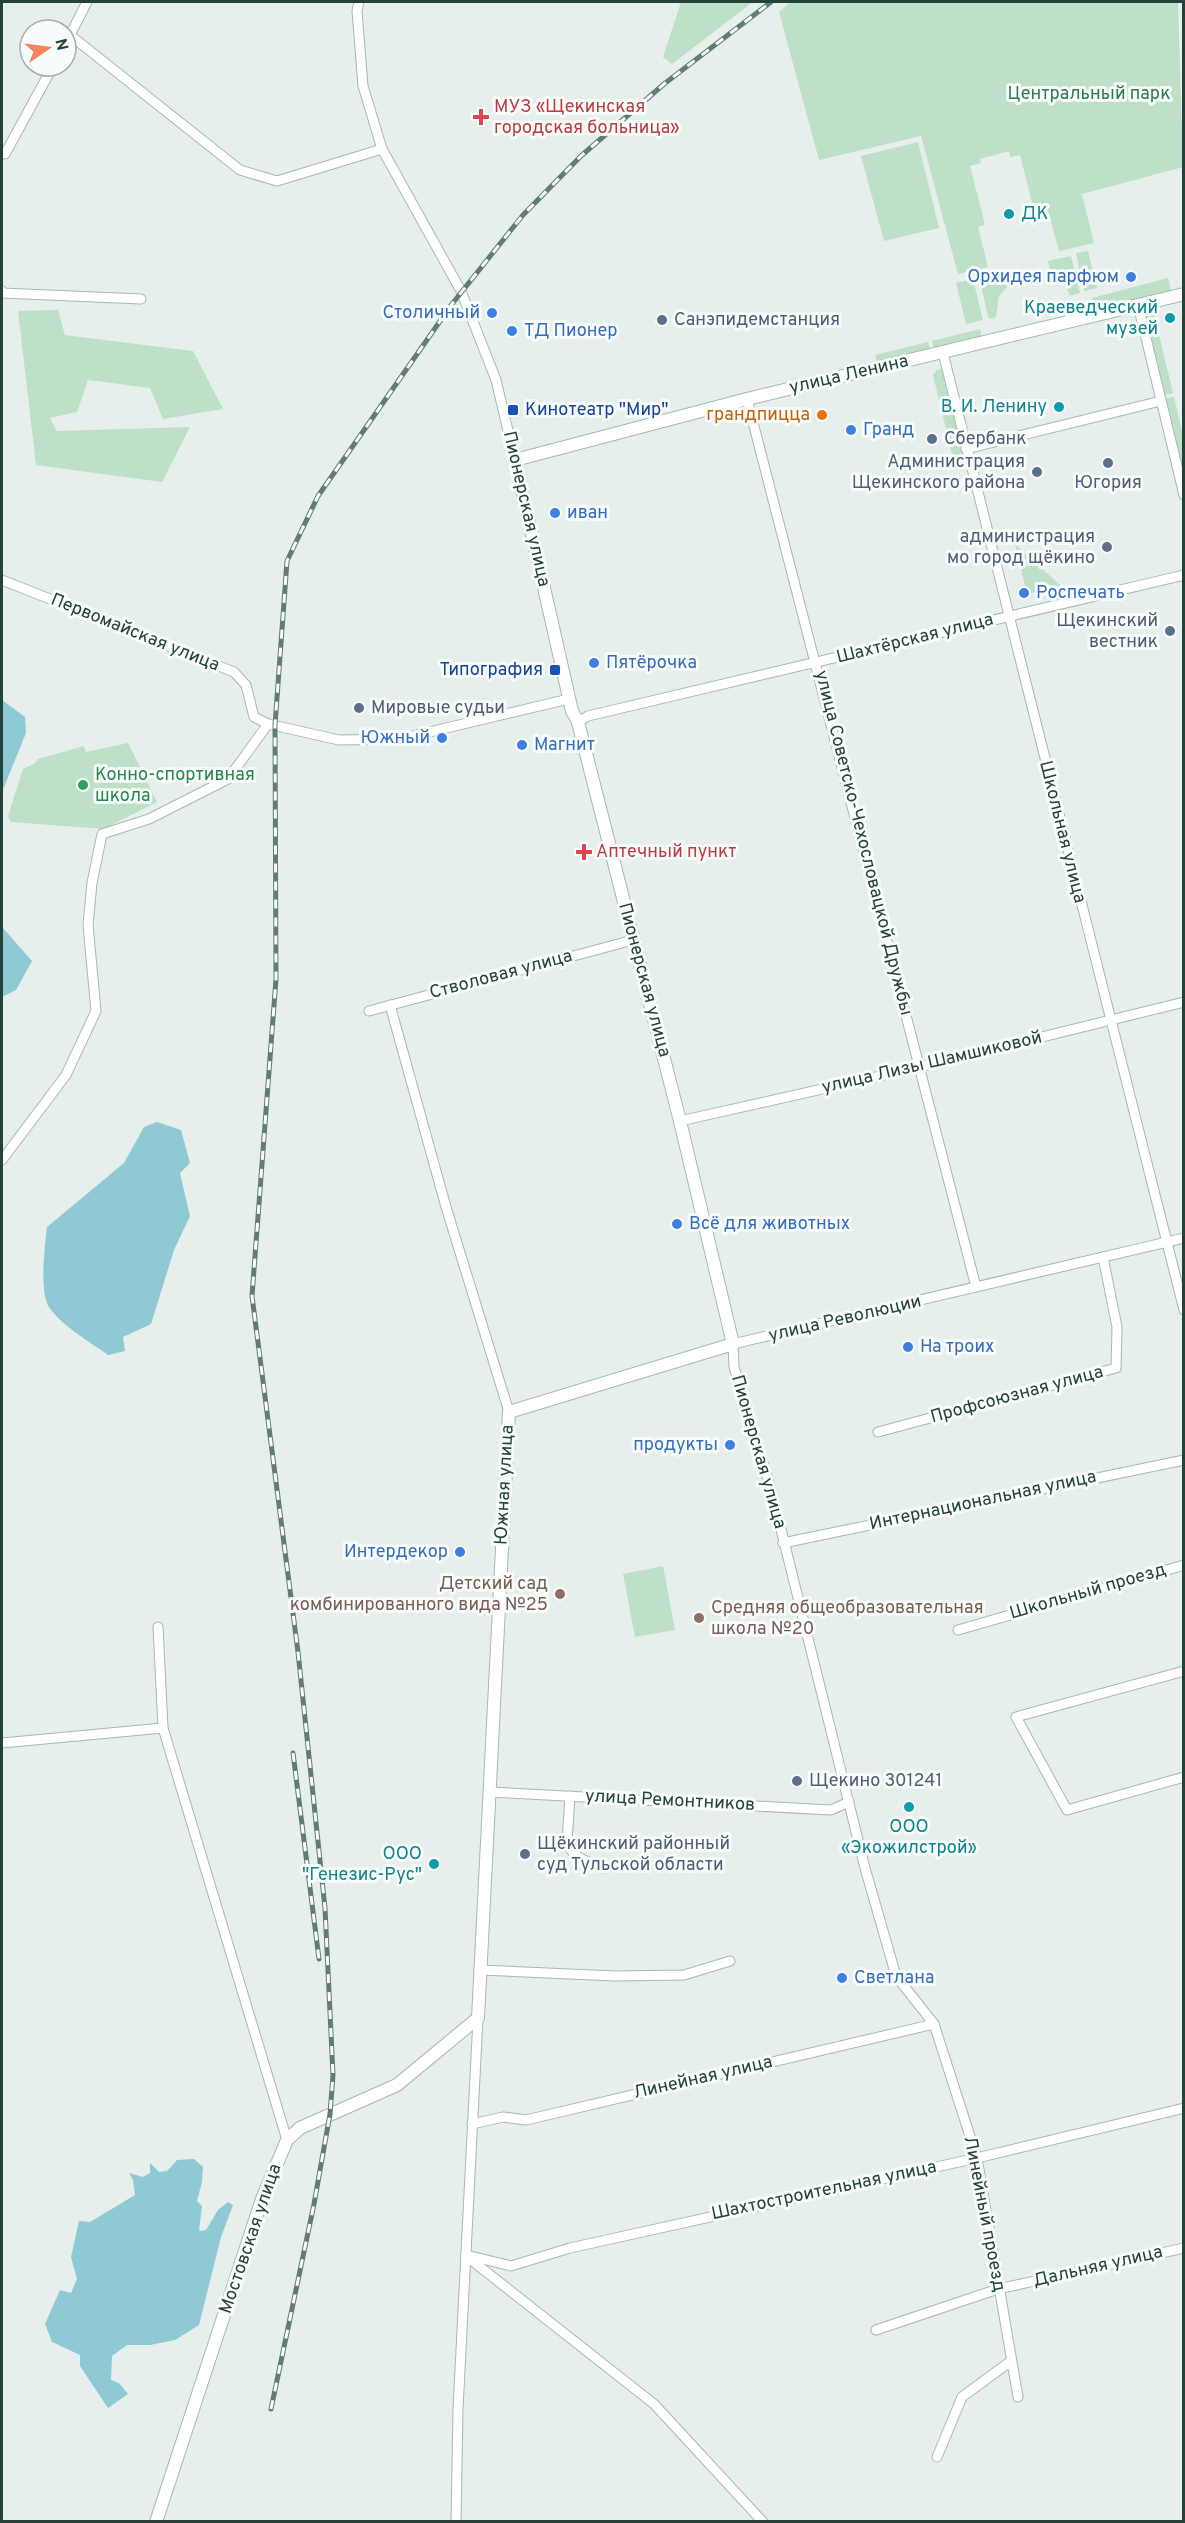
<svg xmlns="http://www.w3.org/2000/svg" width="1185" height="2523" font-family="Overpass,sans-serif">
	<rect width="100%" height="100%" fill="#e6efeb"/>
	<!-- green -->
	<g fill="#bfe0c8">
		<polygon points="681,2 753,2 672,64 663,57"/>
		<polygon points="790,2 1178,2 1183,167 1082,194 1094,243 1059,251 1048,211 1035,214 1020,155 1010,157 1009,151 980,159 981,163 970,166 985,225 978,227 988,267 958,274 921,136 819,160 779,12"/>
		<polygon points="918,142 939,228 884,241 861,156"/>
		<polygon points="1088,251 1097,288 1084,291 1076,253"/>
		<polygon points="1071,256 1080,293 1070,296 1065,285 1051,276 1048,261"/>
		<polygon points="1004,272 1007,287 999,296 996,317 989,319 979,278"/>
		<polygon points="1168,278 1172,294 1096,313 1092,298"/>
		<polygon points="973,279 983,320 966,324 956,283"/>
		<polygon points="58,310 65,335 193,351 223,409 163,419 150,388 88,380 77,412 50,418 57,431 190,427 162,482 36,465 18,311"/>
		<polygon points="1154,314 1173,393 1162,396 1143,317"/>
		<polygon points="980,329 982,340 935,352 932,341"/>
		<polygon points="928,342 931,353 878,366 875,355"/>
		<polygon points="944,368 967,463 955,466 933,375 937,370"/>
		<polygon points="1174,397 1183,436 1183,462 1179,464 1163,399"/>
		<polygon points="1015,544 1061,586 1027,594"/>
		<polygon points="128,743 157,802 103,829 11,822 8,816 23,769 35,763 38,759 84,746 86,752"/>
		<polygon points="663,1566 675,1630 635,1637 623,1574"/>
	</g>
	<!-- water -->
	<g fill="#8ec9d4">
		<polygon points="2,700 25,717 26,733 2,792"/>
		<polygon points="2,927 32,961 16,990 2,997"/>
		<path d="M157,1122L181,1130L190,1163L180,1173L190,1216L174,1250L151,1324L123,1337L125,1351L108,1355C89,1341 63,1327 49,1307C39,1292 45,1245 47,1227L124,1163L144,1127Z"/>
		<polygon points="194,2159 203,2167 202,2182 197,2201 202,2206 199,2231 206,2230 218,2210 228,2202 233,2205 221,2237 199,2325 175,2340 150,2345 127,2345 112,2356 111,2380 119,2383 128,2394 108,2408 80,2366 80,2355 52,2342 45,2324 60,2290 71,2293 77,2279 71,2257 79,2221 90,2222 135,2195 133,2180 129,2173 143,2177 150,2173 150,2163 159,2172 167,2171 177,2160"/>
	</g>
	<g fill="none" stroke-linecap="round" stroke-linejoin="round">
		<defs>
			<g id="minor">
				<polyline points="359,2 357,11 363,86 382,149 461,291 496,380 515,460"/>
				<polyline points="70,35 240,170 277,181 382,149"/>
				<polyline points="66,43 87,2"/>
				<polyline points="2,154 5,154 53,66"/>
				<polyline points="2,291 2,293 141,299"/>
				<polyline points="1138,305 1184,495"/>
				<polyline points="943,353 1184,1310"/>
				<polyline points="747,399 976,1287"/>
				<polyline points="966,449 1161,401"/>
				<polyline points="2,580 234,672 246,685 254,717 268,724 339,740 400,739 569,699"/>
				<polyline points="578,722 588,716 1184,575"/>
				<polyline points="390,1005 446,1207 509,1412"/>
				<polyline points="369,1011 633,940"/>
				<polyline points="680,1121 920,1067 1184,1002"/>
				<polyline points="2,1160 66,1075 96,1011 88,925 92,883 102,834 149,819 228,779 268,724"/>
				<polyline points="878,1432 1116,1368 1117,1327 1103,1257"/>
				<polyline points="783,1543 1184,1460"/>
				<polyline points="158,1627 163,1728"/>
				<polyline points="958,1630 1184,1565"/>
				<polyline points="1184,1671 1016,1717 1067,1810 1184,1777"/>
				<polyline points="2,1743 163,1728 287,2140"/>
				<polyline points="489,1792 831,1810 849,1802"/>
				<path d="M570,1796L567,1842C572,1859 590,1862 605,1868"/>
				<polyline points="479,1970 615,1976 684,1975 730,1961"/>
				<polyline points="472,2124 503,2117 526,2120 934,2024"/>
				<polyline points="466,2255 511,2266 570,2248 977,2158 1184,2108"/>
				<polyline points="470,2259 654,2404 763,2522"/>
				<polyline points="876,2330 998,2289 1184,2248"/>
				<polyline points="1018,2397 977,2158 934,2024 896,1976 865,1868 772,1493 734,1367 733,1344 1184,1238"/>
				<polyline points="937,2457 962,2397 1011,2361"/>
				<polyline points="456,2522 458,2409 478,2018"/>
			</g>
			<polyline id="tertiary" points="156,2522 262,2199 287,2140 300,2128 397,2085 478,2018 509,1412 733,1344 680,1121 578,722 572,711 515,460 747,399 1184,294"/>
		</defs>
		<!-- minor casing -->
		<use href="#minor" stroke="#a8b8b2" stroke-width="11"/>
		<!-- tertiary casing -->
		<use href="#tertiary" stroke="#a8b8b2" stroke-width="14"/>
		<!-- minor -->
		<use href="#minor" stroke="#fff" stroke-width="9"/>
		<!-- tertiary -->
		<use href="#tertiary" stroke="#fff" stroke-width="12"/>
		<defs>
			<g id="rail">
				<polyline points="293,1753 319,1959"/>
				<polyline points="271,2409 314,2204 330,2114 333,2075 325,1908 298,1652 252,1296 276,979 275,725 287,561 318,496 452,304 523,215 581,156 664,84 771,2"/>
			</g>
		</defs>
		<!-- rail casing -->
		<use href="#rail" stroke="#5f7d75" stroke-width="5"/>
		<!-- rail -->
		<use href="#rail" stroke="#f7fbf9" stroke-width="3" stroke-dasharray="9" stroke-linecap="butt"/>
	</g>
	<!-- markers -->
	<g fill="#e0444e" stroke="#f7fbf9" stroke-width="2">
		<path d="M478 108h6v6h6v6h-6v6h-6v-6h-6v-6h6z"/>
		<path d="M581 843h6v6h6v6h-6v6h-6v-6h-6v-6h6z"/>
	</g>
	<g fill="#0f9aa8" stroke="#f7fbf9" stroke-width="2">
		<circle cx="1009" cy="214" r="6"/>
		<circle cx="1170" cy="318" r="6"/>
		<circle cx="1059" cy="407" r="6"/>
		<circle cx="909" cy="1807" r="6"/>
		<circle cx="434" cy="1864" r="6"/>
	</g>
	<g fill="#3f7fe0" stroke="#f7fbf9" stroke-width="2">
		<circle cx="1131" cy="277" r="6"/>
		<circle cx="492" cy="313" r="6"/>
		<circle cx="512" cy="331" r="6"/>
		<circle cx="851" cy="430" r="6"/>
		<circle cx="555" cy="513" r="6"/>
		<circle cx="1024" cy="593" r="6"/>
		<circle cx="594" cy="663" r="6"/>
		<circle cx="442" cy="738" r="6"/>
		<circle cx="522" cy="745" r="6"/>
		<circle cx="677" cy="1224" r="6"/>
		<circle cx="908" cy="1347" r="6"/>
		<circle cx="730" cy="1445" r="6"/>
		<circle cx="460" cy="1552" r="6"/>
		<circle cx="842" cy="1978" r="6"/>
	</g>
	<g fill="#5c6f8a" stroke="#f7fbf9" stroke-width="2">
		<circle cx="662" cy="320" r="6"/>
		<circle cx="932" cy="439" r="6"/>
		<circle cx="1108" cy="463" r="6"/>
		<circle cx="1037" cy="472" r="6"/>
		<circle cx="1107" cy="547" r="6"/>
		<circle cx="1170" cy="631" r="6"/>
		<circle cx="359" cy="708" r="6"/>
		<circle cx="797" cy="1781" r="6"/>
		<circle cx="525" cy="1854" r="6"/>
	</g>
	<g fill="#1a4fb4" stroke="#f7fbf9" stroke-width="2">
		<rect x="507" y="404" width="12" height="12" rx="3"/>
		<rect x="549" y="664" width="12" height="12" rx="3"/>
	</g>
	<circle fill="#e8710a" stroke="#f7fbf9" stroke-width="2" cx="822" cy="415" r="6"/>
	<circle fill="#2e9e5b" stroke="#f7fbf9" stroke-width="2" cx="83" cy="785" r="6"/>
	<g fill="#8d6e63" stroke="#f7fbf9" stroke-width="2">
		<circle cx="560" cy="1594" r="6"/>
		<circle cx="699" cy="1618" r="6"/>
	</g>
	<g text-anchor="middle" dominant-baseline="central" stroke-width="6" stroke-linejoin="round" paint-order="stroke">
		<!-- park labels -->
		<g font-size="18" fill="#2d7a4b" stroke="#f7fbf9">
			<text x="1089" y="94">Центральный парк</text>
		</g>
		<!-- health labels -->
		<g font-size="18" fill="#be3a42" stroke="#f7fbf9" text-anchor="start">
			<text x="494" y="107">МУЗ «Щекинская<tspan x="494" dy="21">городская больница»</tspan></text>
			<text x="596" y="852">Аптечный пункт</text>
		</g>
		<!-- culture labels -->
		<g font-size="18" fill="#0d838f" stroke="#f7fbf9" text-anchor="end">
			<text x="1021" y="214" text-anchor="start">ДК</text>
			<text x="1158" y="308">Краеведческий<tspan x="1158" dy="21">музей</tspan></text>
			<text x="1047" y="407">В. И. Ленину</text>
			<text x="909" y="1827" text-anchor="middle">ООО<tspan x="909" dy="21">«Экожилстрой»</tspan></text>
			<text x="422" y="1854">ООО<tspan x="422" dy="21">"Генезис-Рус"</tspan></text>
		</g>
		<!-- shop labels -->
		<g font-size="18" fill="#366cbe" stroke="#f7fbf9" text-anchor="start">
			<text x="1119" y="277" text-anchor="end">Орхидея парфюм</text>
			<text x="480" y="313" text-anchor="end">Столичный</text>
			<text x="524" y="331">ТД Пионер</text>
			<text x="863" y="430">Гранд</text>
			<text x="567" y="513">иван</text>
			<text x="1036" y="593">Роспечать</text>
			<text x="606" y="663">Пятёрочка</text>
			<text x="430" y="738" text-anchor="end">Южный</text>
			<text x="534" y="745">Магнит</text>
			<text x="689" y="1224">Всё для животных</text>
			<text x="920" y="1347">На троих</text>
			<text x="718" y="1445" text-anchor="end">продукты</text>
			<text x="448" y="1552" text-anchor="end">Интердекор</text>
			<text x="854" y="1978">Светлана</text>
		</g>
		<!-- service labels -->
		<g font-size="18" fill="#4e5e75" stroke="#f7fbf9" text-anchor="start">
			<text x="674" y="320">Санэпидемстанция</text>
			<text x="944" y="439">Сбербанк</text>
			<text x="1025" y="462" text-anchor="end">Администрация<tspan x="1025" dy="21">Щекинского района</tspan></text>
			<text x="1108" y="483" text-anchor="middle">Югория</text>
			<text x="1095" y="537" text-anchor="end">администрация<tspan x="1095" dy="21">мо город щёкино</tspan></text>
			<text x="1158" y="621" text-anchor="end">Щекинский<tspan x="1158" dy="21">вестник</tspan></text>
			<text x="371" y="708">Мировые судьи</text>
			<text x="809" y="1781">Щекино 301241</text>
			<text x="537" y="1844">Щёкинский районный<tspan x="537" dy="21">суд Тульской области</tspan></text>
		</g>
		<!-- street labels -->
		<g font-size="18" fill="#24423a" stroke="#f7fbf9">
			<text transform="translate(849 375) rotate(-13)">улица Ленина</text>
			<text transform="translate(526 509) rotate(77)">Пионерская улица</text>
			<text transform="translate(135 633) rotate(22)">Первомайская улица</text>
			<text transform="translate(915 639) rotate(-14)">Шахтёрская улица</text>
			<text transform="translate(1062 832) rotate(76)">Школьная улица</text>
			<text transform="translate(863 843) rotate(76)">улица Советско-Чехословацкой Дружбы</text>
			<text transform="translate(501 975) rotate(-15)">Стволовая улица</text>
			<text transform="translate(644 980) rotate(75)">Пионерская улица</text>
			<text transform="translate(932 1063) rotate(-13)">улица Лизы Шамшиковой</text>
			<text transform="translate(845 1319) rotate(-13)">улица Революции</text>
			<text transform="translate(1017 1395) rotate(-15)">Профсоюзная улица</text>
			<text transform="translate(758 1452) rotate(74)">Пионерская улица</text>
			<text transform="translate(505 1485) rotate(-87)">Южная улица</text>
			<text transform="translate(983 1501) rotate(-12)">Интернациональная улица</text>
			<text transform="translate(1088 1592) rotate(-16)">Школьный проезд</text>
			<text transform="translate(670 1801) rotate(3)">улица Ремонтников</text>
			<text transform="translate(703 2078) rotate(-13)">Линейная улица</text>
			<text transform="translate(824 2191) rotate(-12)">Шахтостроительная улица</text>
			<text transform="translate(984 2214) rotate(79)">Линейный проезд</text>
			<text transform="translate(251 2239) rotate(-71)">Мостовская улица</text>
			<text transform="translate(1098 2267) rotate(-13)">Дальняя улица</text>
		</g>
		<!-- transit labels -->
		<g font-size="18" fill="#164399" stroke="#f7fbf9" text-anchor="start">
			<text x="525" y="410">Кинотеатр "Мир"</text>
			<text x="543" y="670" text-anchor="end">Типография</text>
		</g>
		<!-- food labels -->
		<g font-size="18" fill="#c56008" stroke="#f7fbf9" text-anchor="end">
			<text x="810" y="415">грандпицца</text>
		</g>
		<!-- leisure labels -->
		<g font-size="18" fill="#27864d" stroke="#f7fbf9" text-anchor="start">
			<text x="95" y="775">Конно-спортивная<tspan x="95" dy="21">школа</tspan></text>
		</g>
		<!-- education labels -->
		<g font-size="18" fill="#785e54" stroke="#f7fbf9" text-anchor="end">
			<text x="548" y="1584">Детский сад<tspan x="548" dy="21">комбинированного вида №25</tspan></text>
			<text x="711" y="1608" text-anchor="start">Средняя общеобразовательная<tspan x="711" dy="21">школа №20</tspan></text>
		</g>
	</g>
	<!-- border -->
	<rect width="1185" height="2523" fill="none" stroke="#24423a" stroke-width="6"/>
	<!-- north arrow -->
	<g transform="translate(48 48) rotate(76)"><circle r="28" fill="#f7fbf9" stroke="#a3b1ad" stroke-width="1.5"/>
	<path d="M0-4.5L10 22L0 15L-10 22Z" fill="#f4845f"/>
	<text y="-9" font-size="16" font-weight="bold" text-anchor="middle" fill="#24423a">N</text>
	</g>
</svg>
